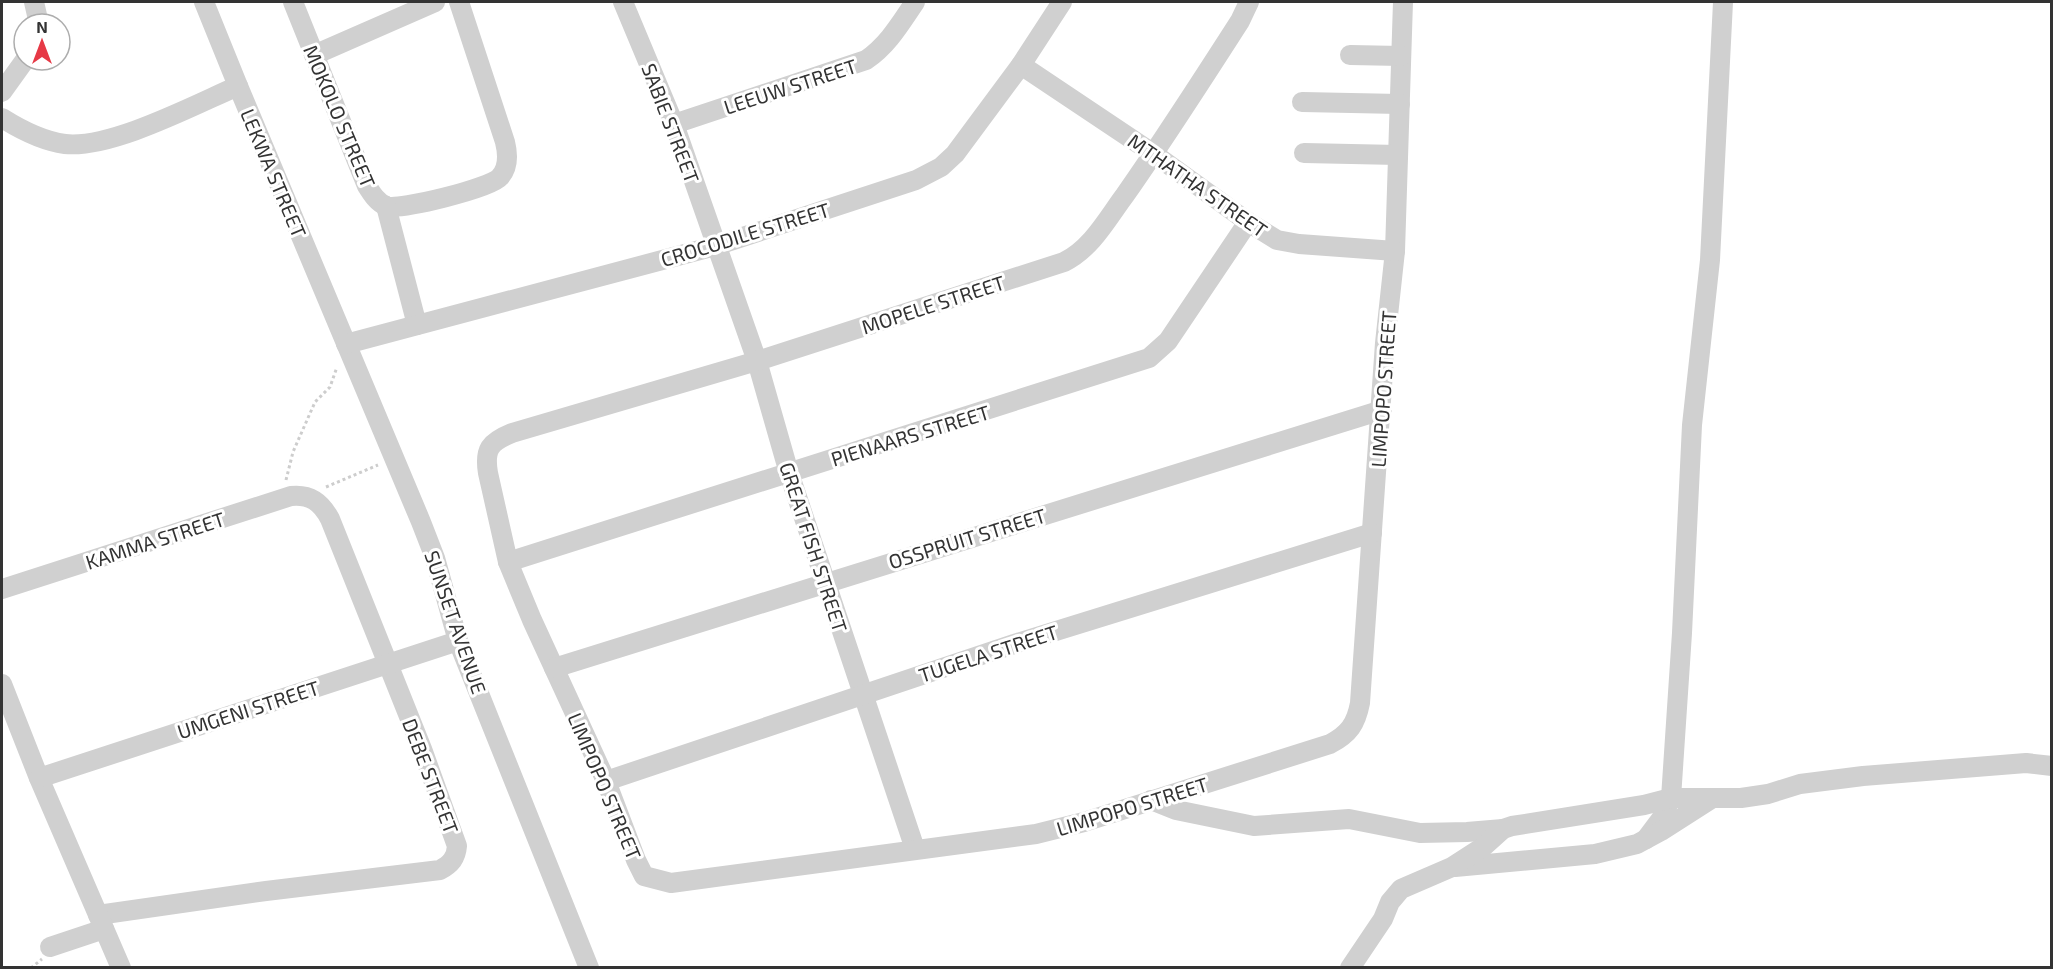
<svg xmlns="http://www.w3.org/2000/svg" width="2053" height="969" font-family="'Exo 2',sans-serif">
	<rect width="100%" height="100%" fill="#fff"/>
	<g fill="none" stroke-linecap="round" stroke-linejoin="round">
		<!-- path -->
		<g stroke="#cdcdcd" stroke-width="3" stroke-dasharray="3 3" stroke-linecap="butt">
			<polyline points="286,480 293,452 315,402 330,387 337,367"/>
			<polyline points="326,487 378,465"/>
			<polyline points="31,968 42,959"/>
		</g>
		<!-- minor -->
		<g stroke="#d0d0d0" stroke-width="20">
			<polyline points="34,2 39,24"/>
			<polyline points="204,2 238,86 421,522 435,558 458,641 589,968"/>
			<path d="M293,2L367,186C372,194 377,202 386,206C399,211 491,188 500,177C509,167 508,154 505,142L459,2"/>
			<polyline points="623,2 674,124 757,361 789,473 915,849"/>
			<path d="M1249,2L1240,21C1202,80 1165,138 1125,195C1107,219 1092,248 1064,262L757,361L512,433C490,442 484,449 488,473L508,562L532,620L606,781L636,860L644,876L671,883L1036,834L1084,822L1330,744C1349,734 1356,724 1360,703L1385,343L1395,251L1403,2"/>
			<polyline points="314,55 435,2"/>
			<polyline points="1350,55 1401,56"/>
			<polyline points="1021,65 1154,154 1248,222 1277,240 1299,244 1395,251"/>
			<polyline points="2,92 25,60"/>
			<polyline points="1302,102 1400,104"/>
			<path d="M2,118C21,130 42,141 65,144C111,149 194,105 238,86"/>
			<path d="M674,124L866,60C888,45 900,24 915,2"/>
			<polyline points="1304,153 1398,155"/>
			<polyline points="386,206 417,325"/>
			<polyline points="346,344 715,246 916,180 941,167 955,154 1021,65 1062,2"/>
			<polyline points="508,562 1149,358 1168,341 1248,222"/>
			<path d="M2,589L291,496C310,494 321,502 330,519L422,749L457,846C456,858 451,864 440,870L266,891L98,915"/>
			<polyline points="554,668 1382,410"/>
			<polyline points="2,684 39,778 121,968"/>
			<polyline points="39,778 458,641"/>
			<polyline points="606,781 1014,644 1372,533"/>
			<polyline points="1151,800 1176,810 1254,826 1349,819 1420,833 1467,832 1503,829"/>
			<polyline points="1646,839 1661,819 1671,798 1682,633 1692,425 1710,260 1723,2"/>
			<polyline points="1455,867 1595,854 1637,844 1661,831 1711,799"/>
			<polyline points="50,947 104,929"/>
			<polyline points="1350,968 1383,919 1390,902 1401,889 1452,867 1483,847 1503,829 1512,826 1644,805 1671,798 1741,798 1768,794 1800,784 1863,776 2026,763 2052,766"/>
		</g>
	</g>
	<g text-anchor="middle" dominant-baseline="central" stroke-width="6" stroke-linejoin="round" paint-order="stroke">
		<!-- street labels -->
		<g font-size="20" fill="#333" stroke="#fff">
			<text transform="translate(790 86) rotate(-18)">LEEUW STREET</text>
			<text transform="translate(340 116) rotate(67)">MOKOLO STREET</text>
			<text transform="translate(671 123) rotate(69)">SABIE STREET</text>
			<text transform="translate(274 173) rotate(67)">LEKWA STREET</text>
			<text transform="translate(1198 185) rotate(35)">MTHATHA STREET</text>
			<text transform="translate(745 234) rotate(-17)">CROCODILE STREET</text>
			<text transform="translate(933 304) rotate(-18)">MOPELE STREET</text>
			<text transform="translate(1383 389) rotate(-86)">LIMPOPO STREET</text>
			<text transform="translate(910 435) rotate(-17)">PIENAARS STREET</text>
			<text transform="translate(967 538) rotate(-17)">OSSPRUIT STREET</text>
			<text transform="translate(155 540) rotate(-18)">KAMMA STREET</text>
			<text transform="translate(814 547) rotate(72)">GREAT FISH STREET</text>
			<text transform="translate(456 622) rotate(71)">SUNSET AVENUE</text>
			<text transform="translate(988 653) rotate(-18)">TUGELA STREET</text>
			<text transform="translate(248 709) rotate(-18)">UMGENI STREET</text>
			<text transform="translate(431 776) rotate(69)">DEBE STREET</text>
			<text transform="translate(605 786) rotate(67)">LIMPOPO STREET</text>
			<text transform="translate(1132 806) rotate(-17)">LIMPOPO STREET</text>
		</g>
	</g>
	<!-- border -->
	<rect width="2053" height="969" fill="none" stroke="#333333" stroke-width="6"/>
	<!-- north arrow -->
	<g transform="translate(42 42)"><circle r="28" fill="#ffffff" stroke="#adadad" stroke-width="1.5"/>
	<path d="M0-4.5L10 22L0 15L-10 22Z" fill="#e63946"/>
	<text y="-9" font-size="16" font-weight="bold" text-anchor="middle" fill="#333333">N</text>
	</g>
</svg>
